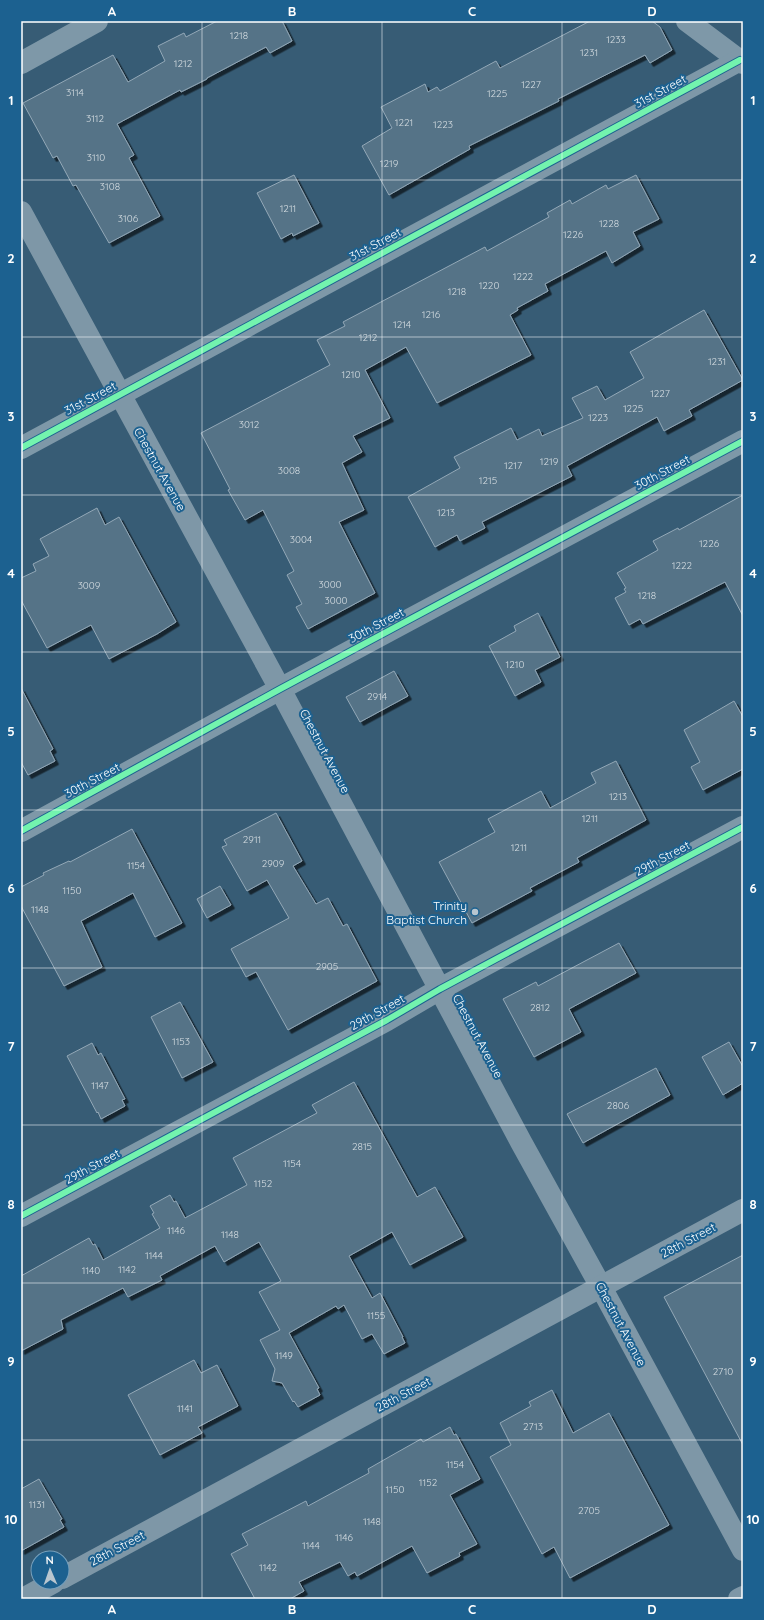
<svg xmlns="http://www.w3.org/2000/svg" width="764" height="1620" font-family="Quicksand,sans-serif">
	<defs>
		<filter id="shadow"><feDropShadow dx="3.5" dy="3.5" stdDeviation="0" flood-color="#0009"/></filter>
	</defs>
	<rect width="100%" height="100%" fill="#375c75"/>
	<!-- building -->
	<g fill="#557387" stroke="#93a8b7" filter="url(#shadow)">
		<polygon points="217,21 282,21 292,41 270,53 266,47 207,78 207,79 181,92 180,90 117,124 134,155 129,158 160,216 109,243 76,185 73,186 57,156 53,158 23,103 113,55 128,82 165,61 158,46 184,33 186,37"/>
		<polygon points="590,21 652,21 660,27 672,50 650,63 645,55 558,99 559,101 469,146 470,149 389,195 362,146 392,128 381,107 425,84 428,92 437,87 440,91 496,61 500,68"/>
		<polygon points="294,175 319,223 293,236 292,233 281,239 257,193"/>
		<polygon points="636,175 659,219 633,232 640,246 612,263 606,251 545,284 548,291 517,308 518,310 510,315 531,355 437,403 406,347 365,370 390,418 353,436 362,452 342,463 364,510 339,522 375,593 308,629 296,607 302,604 287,575 294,571 263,510 245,520 228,490 230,489 201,433 330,365 317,340 345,326 343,322 485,247 487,251 549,217 547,213 570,200 572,204 606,185 608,189"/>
		<polygon points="704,310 743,380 689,410 692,416 664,431 657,417 567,466 572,476 482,522 485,528 460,541 457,535 435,547 408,497 460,468 454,457 511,428 517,440 539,429 542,436 583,418 572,398 597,386 605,400 644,378 630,352"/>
		<polygon points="743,495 743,616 725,582 643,624 640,619 629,625 615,598 626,592 624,589 626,588 617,573 658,550 653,541 678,528 679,530"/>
		<polygon points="97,508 105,525 119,517 176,622 157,634 109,659 91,625 47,648 21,600 21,578 36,571 33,564 49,556 40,539"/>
		<polygon points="538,613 560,657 535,670 541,682 515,696 489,646 516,631 514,626"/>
		<polygon points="394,671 408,696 360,722 346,697"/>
		<polygon points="21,688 53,749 50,751 55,761 28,775 21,762"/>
		<polygon points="734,701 743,717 743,769 703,790 691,767 700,762 684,730"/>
		<polygon points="616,761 646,820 577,858 579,862 530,888 532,891 472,923 439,862 495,832 488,819 541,791 550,808 596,783 591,773"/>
		<polygon points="276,813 302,861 293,866 316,904 328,898 343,926 347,924 377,981 288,1030 256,972 246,977 231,949 289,918 267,880 247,891 222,847 227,845 224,840"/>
		<polygon points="132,829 182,923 155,937 133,893 81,921 102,967 64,986 21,906 21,887 44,875 43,873 69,861 70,862"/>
		<polygon points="220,886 231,905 207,918 197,899"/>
		<polygon points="619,943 636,973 569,1009 581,1032 534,1057 503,999 536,982 538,986"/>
		<polygon points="180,1002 213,1062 182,1078 151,1017"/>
		<polygon points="729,1042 743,1067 743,1083 723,1095 702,1057"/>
		<polygon points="92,1043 98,1055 101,1053 125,1099 122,1100 125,1106 101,1119 98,1112 97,1113 67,1056"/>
		<polygon points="656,1068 670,1095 583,1143 567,1114"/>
		<polygon points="354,1082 417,1197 435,1187 463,1237 410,1265 392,1232 349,1256 372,1298 380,1293 403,1337 402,1337 405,1343 384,1354 372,1334 362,1339 344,1305 338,1309 336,1306 289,1333 319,1388 317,1389 320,1395 298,1407 294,1401 293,1402 282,1383 272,1381 275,1369 260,1340 280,1330 259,1292 281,1281 259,1242 224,1262 215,1246 160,1276 162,1280 128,1297 123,1288 61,1320 63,1329 21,1351 21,1276 89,1238 93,1245 95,1244 103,1260 160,1228 152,1214 154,1213 150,1206 170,1195 174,1202 176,1201 185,1218 247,1185 233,1158 317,1113 312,1105"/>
		<polygon points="743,1255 743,1445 664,1297"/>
		<polygon points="194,1360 201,1373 217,1365 238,1406 198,1427 202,1433 160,1455 128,1395"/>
		<polygon points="552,1390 573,1433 609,1413 669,1525 570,1578 554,1547 542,1554 490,1457 511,1445 500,1423 531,1406 529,1402"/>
		<polygon points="450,1427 454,1435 456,1434 480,1479 450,1495 477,1544 459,1553 460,1556 427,1573 412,1546 357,1576 355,1572 348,1576 340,1562 299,1582 304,1591 290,1599 255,1599 231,1554 248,1545 242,1534 306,1501 308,1506 369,1473 368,1469 396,1453 421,1439 423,1442"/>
		<polygon points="39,1479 62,1519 60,1520 64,1527 21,1551 21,1489"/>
	</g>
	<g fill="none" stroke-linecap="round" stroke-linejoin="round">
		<!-- minor -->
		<g stroke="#7e98a8" stroke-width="22">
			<polyline points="687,21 743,63"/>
			<polyline points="21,63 97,21"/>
			<polyline points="21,448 740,60"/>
			<polyline points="21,831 280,689 743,441"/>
			<polyline points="21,1216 387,1020 440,989 743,827"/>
		</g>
		<!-- major -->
		<g stroke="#7e97a7" stroke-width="22">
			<polyline points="21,212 280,689 521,1142 601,1287 743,1550"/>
			<polyline points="62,1578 743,1210"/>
			<polyline points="23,1599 54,1582"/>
			<polyline points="739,1599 743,1597"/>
		</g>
		<defs>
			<g id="cycleway">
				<polyline points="21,448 740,60"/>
				<polyline points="21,831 280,689 743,441"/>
				<polyline points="21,1216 387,1020 440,989 743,827"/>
			</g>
		</defs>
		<!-- cycleway casing -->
		<use href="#cycleway" stroke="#1c6190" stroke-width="8"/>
		<!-- cycleway -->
		<use href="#cycleway" stroke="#73f3ae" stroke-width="6"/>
	</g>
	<!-- grid -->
	<path fill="none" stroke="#fff" stroke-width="1" stroke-opacity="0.55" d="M202,21V1599M382,21V1599M562,21V1599M21,180H743M21,337H743M21,495H743M21,652H743M21,810H743M21,968H743M21,1125H743M21,1283H743M21,1440H743"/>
	<!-- markers -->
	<circle fill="#b9c6cf" stroke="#1c6190" stroke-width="1.5" cx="475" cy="912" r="4"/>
	<g text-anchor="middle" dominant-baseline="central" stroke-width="4" stroke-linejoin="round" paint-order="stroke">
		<!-- number labels -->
		<g font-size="10" fill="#d4dce1">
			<text x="239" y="35">1218</text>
			<text x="616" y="39">1233</text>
			<text x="589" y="52">1231</text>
			<text x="183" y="63">1212</text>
			<text x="531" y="84">1227</text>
			<text x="75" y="92">3114</text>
			<text x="497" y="93">1225</text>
			<text x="95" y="118">3112</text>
			<text x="404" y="122">1221</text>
			<text x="443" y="124">1223</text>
			<text x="96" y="157">3110</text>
			<text x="389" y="163">1219</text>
			<text x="110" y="186">3108</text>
			<text x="288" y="208">1211</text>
			<text x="128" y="218">3106</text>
			<text x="609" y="223">1228</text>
			<text x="573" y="234">1226</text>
			<text x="523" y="276">1222</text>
			<text x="489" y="285">1220</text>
			<text x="457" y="291">1218</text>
			<text x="431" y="314">1216</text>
			<text x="402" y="324">1214</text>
			<text x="368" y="337">1212</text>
			<text x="717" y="361">1231</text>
			<text x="351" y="374">1210</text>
			<text x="660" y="393">1227</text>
			<text x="633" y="408">1225</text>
			<text x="598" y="417">1223</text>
			<text x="249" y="424">3012</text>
			<text x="549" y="461">1219</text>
			<text x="513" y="465">1217</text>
			<text x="289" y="470">3008</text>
			<text x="488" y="480">1215</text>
			<text x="446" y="512">1213</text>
			<text x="301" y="539">3004</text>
			<text x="709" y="543">1226</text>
			<text x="682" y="565">1222</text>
			<text x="330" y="584">3000</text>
			<text x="89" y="585">3009</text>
			<text x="647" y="595">1218</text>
			<text x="336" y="600">3000</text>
			<text x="515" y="664">1210</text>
			<text x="377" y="696">2914</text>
			<text x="618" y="796">1213</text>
			<text x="590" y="818">1211</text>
			<text x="252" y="839">2911</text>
			<text x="519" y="847">1211</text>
			<text x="273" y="863">2909</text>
			<text x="136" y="865">1154</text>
			<text x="72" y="890">1150</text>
			<text x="40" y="909">1148</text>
			<text x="327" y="966">2905</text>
			<text x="540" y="1007">2812</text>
			<text x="181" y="1041">1153</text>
			<text x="100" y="1085">1147</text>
			<text x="618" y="1105">2806</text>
			<text x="362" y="1146">2815</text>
			<text x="292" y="1163">1154</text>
			<text x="263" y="1183">1152</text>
			<text x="176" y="1230">1146</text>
			<text x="230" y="1234">1148</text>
			<text x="154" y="1255">1144</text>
			<text x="127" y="1269">1142</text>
			<text x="91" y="1270">1140</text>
			<text x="376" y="1315">1155</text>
			<text x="284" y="1355">1149</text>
			<text x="723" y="1371">2710</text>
			<text x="185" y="1408">1141</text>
			<text x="533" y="1426">2713</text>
			<text x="455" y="1464">1154</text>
			<text x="428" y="1482">1152</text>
			<text x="395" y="1489">1150</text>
			<text x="37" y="1504">1131</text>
			<text x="589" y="1510">2705</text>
			<text x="372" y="1521">1148</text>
			<text x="344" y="1537">1146</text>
			<text x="311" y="1545">1144</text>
			<text x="268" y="1567">1142</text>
		</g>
		<!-- street labels -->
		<g font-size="12" fill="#fff" stroke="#1c6190">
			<text transform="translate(660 91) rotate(-28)">31st Street</text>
			<text transform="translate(375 244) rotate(-28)">31st Street</text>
			<text transform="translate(90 398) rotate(-28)">31st Street</text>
			<text transform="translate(160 469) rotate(61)">Chestnut Avenue</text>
			<text transform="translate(662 472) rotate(-28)">30th Street</text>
			<text transform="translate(376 625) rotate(-28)">30th Street</text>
			<text transform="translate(325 751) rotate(62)">Chestnut Avenue</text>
			<text transform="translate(92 780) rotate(-28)">30th Street</text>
			<text transform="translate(662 858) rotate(-28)">29th Street</text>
			<text transform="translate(377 1012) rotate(-29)">29th Street</text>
			<text transform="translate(478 1036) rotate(62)">Chestnut Avenue</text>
			<text transform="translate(92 1166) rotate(-28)">29th Street</text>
			<text transform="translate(688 1240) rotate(-28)">28th Street</text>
			<text transform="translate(621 1324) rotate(62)">Chestnut Avenue</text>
			<text transform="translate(403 1394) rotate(-28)">28th Street</text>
			<text transform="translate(117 1548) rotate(-28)">28th Street</text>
		</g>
		<!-- poi labels -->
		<g font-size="12" fill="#fff" stroke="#1c6190" text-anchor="end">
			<text x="467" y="905">Trinity<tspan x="467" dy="14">Baptist Church</tspan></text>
		</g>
	</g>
	<!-- border -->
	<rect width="764" height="1620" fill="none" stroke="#1c6190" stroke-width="44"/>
	<!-- north arrow -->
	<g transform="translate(50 1570) rotate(358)"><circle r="19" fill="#1c6190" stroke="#77a0bc"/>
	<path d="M0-3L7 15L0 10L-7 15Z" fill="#b9c6cf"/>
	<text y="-6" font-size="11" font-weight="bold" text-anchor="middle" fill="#ffffff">N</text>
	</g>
	<rect x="22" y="22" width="720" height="1576" fill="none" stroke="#fff" stroke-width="1.5"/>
	<g font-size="13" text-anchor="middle" font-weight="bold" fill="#fff">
		<text x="112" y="16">A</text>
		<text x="292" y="16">B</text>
		<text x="472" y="16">C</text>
		<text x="652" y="16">D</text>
		<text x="11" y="105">1</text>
		<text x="753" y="105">1</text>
		<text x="11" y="263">2</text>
		<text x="753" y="263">2</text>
		<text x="11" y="421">3</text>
		<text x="753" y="421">3</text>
		<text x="11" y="578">4</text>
		<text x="753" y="578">4</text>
		<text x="11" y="736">5</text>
		<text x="753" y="736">5</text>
		<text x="11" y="893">6</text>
		<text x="753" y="893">6</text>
		<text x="11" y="1051">7</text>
		<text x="753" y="1051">7</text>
		<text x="11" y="1209">8</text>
		<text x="753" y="1209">8</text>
		<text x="11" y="1366">9</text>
		<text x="753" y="1366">9</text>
		<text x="11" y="1524">10</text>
		<text x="753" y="1524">10</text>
		<text x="112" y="1614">A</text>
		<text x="292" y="1614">B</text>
		<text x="472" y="1614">C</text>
		<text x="652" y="1614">D</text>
	</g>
</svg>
